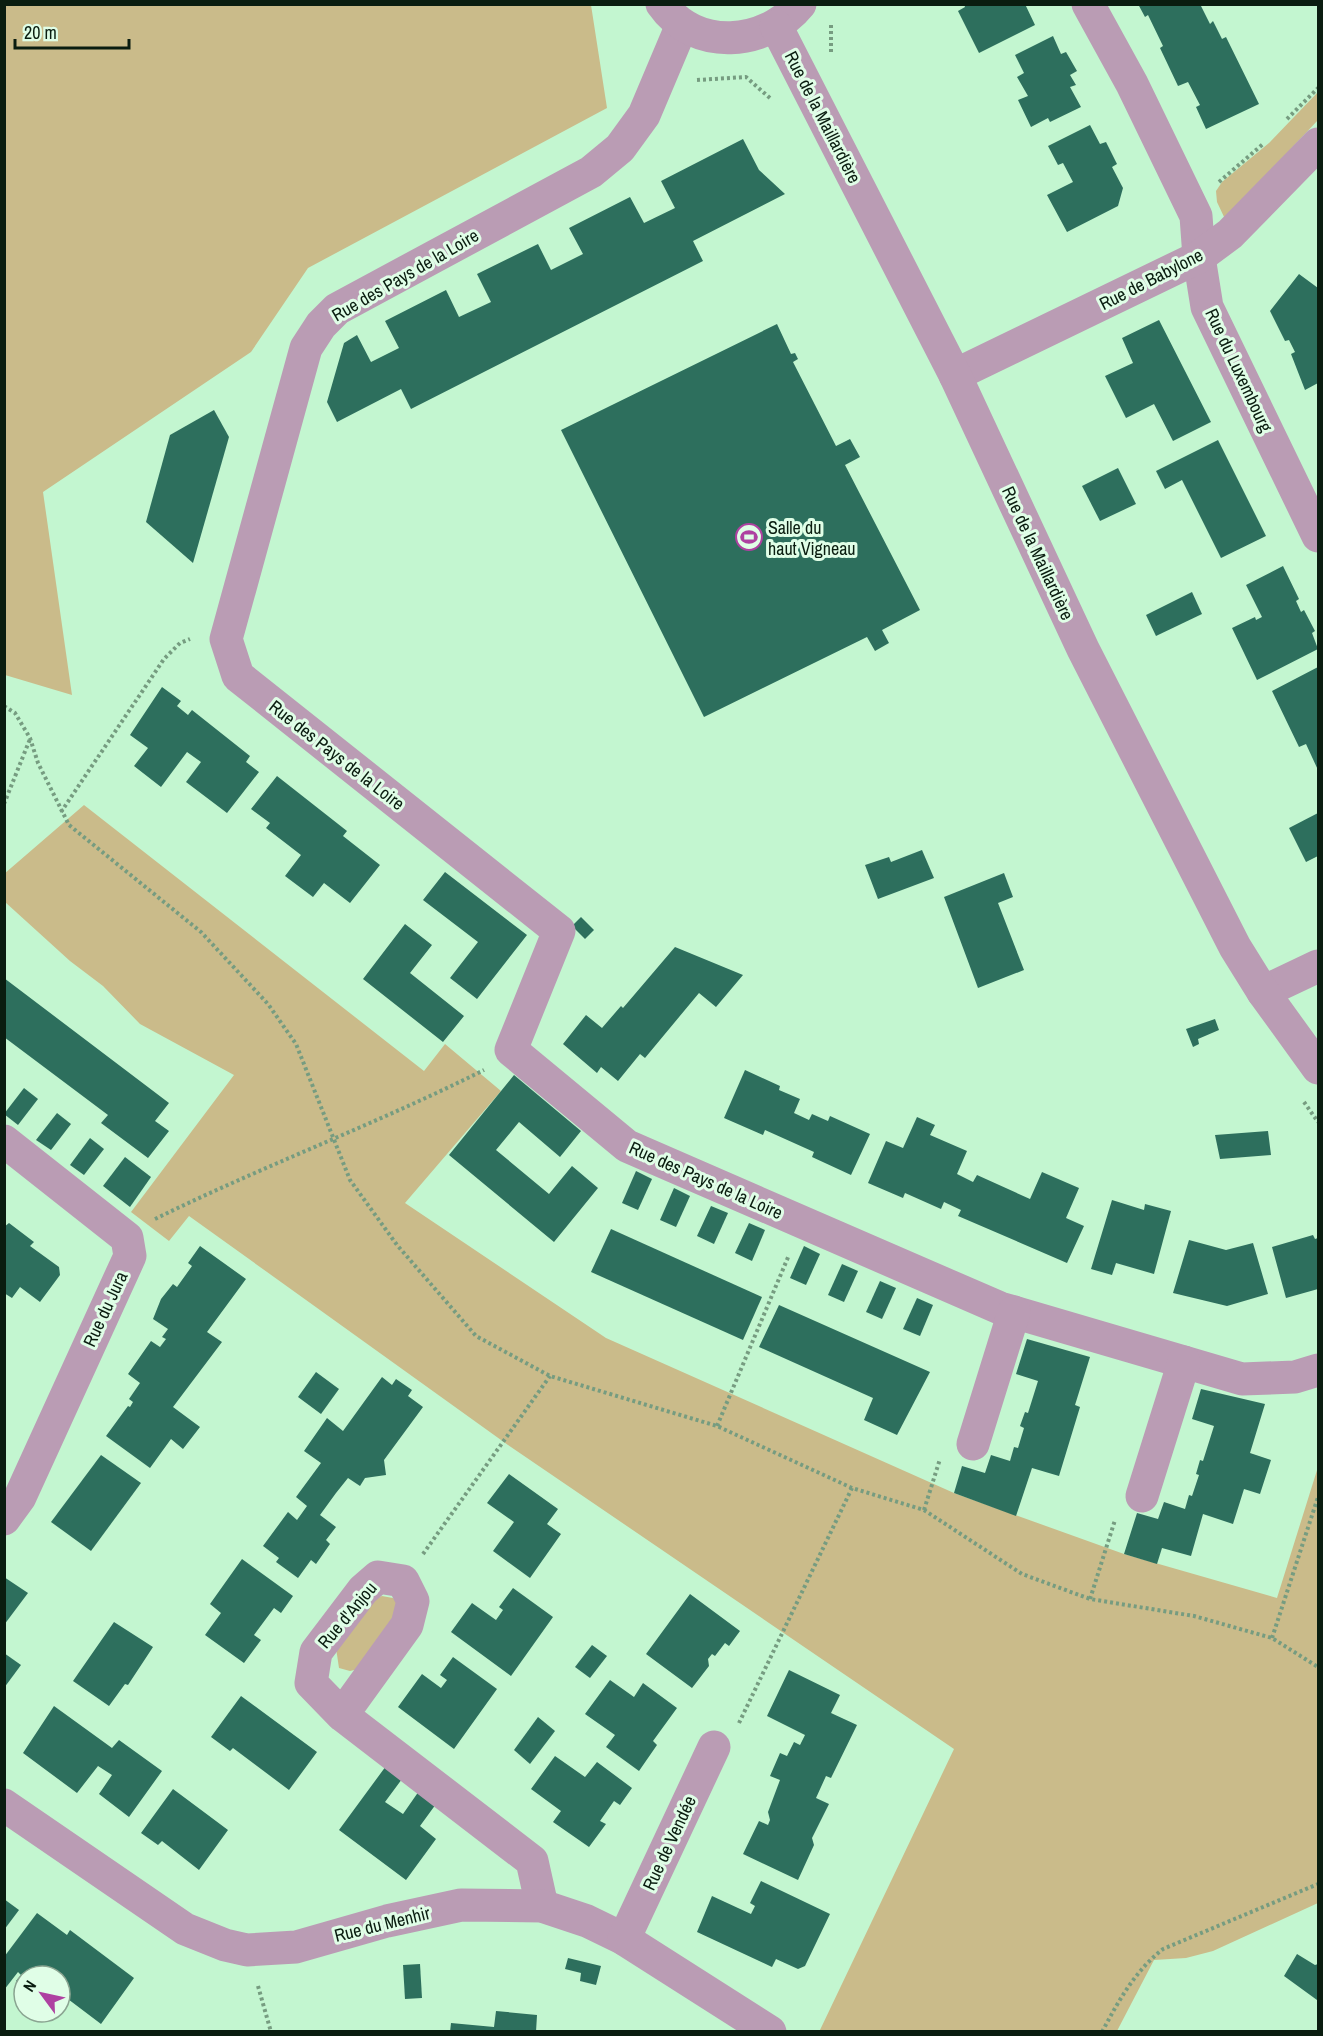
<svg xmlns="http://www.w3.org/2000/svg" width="1323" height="2036" font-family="'Archivo Narrow',sans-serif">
	<rect width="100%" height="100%" fill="#c3f6d0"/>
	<!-- green -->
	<g fill="#cabb8a">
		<polygon points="4,5 591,5 607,108 308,268 251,352 43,492 72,695 5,675"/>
		<polygon points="1318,92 1318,120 1225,219 1217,202 1216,191 1222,182 1269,143"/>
		<polygon points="84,805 424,1071 445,1044 501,1091 405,1203 606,1338 954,1493 1124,1554 1277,1598 1318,1467 1318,1903 1213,1951 1186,1958 1154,1960 1117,2031 820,2030 954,1749 508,1445 189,1216 169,1241 131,1212 234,1075 140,1024 103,986 70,961 5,902 4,874"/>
		<polygon points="382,1596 393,1598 400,1605 363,1668 350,1671 339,1668 336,1648 370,1601"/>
	</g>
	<!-- building -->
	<g fill="#2d6f5d">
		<polygon points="964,4 1025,4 1035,25 979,53 958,11 965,7"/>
		<polygon points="1138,4 1200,4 1210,24 1213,21 1222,39 1226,37 1259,104 1206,129 1196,107 1200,105 1188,82 1178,86 1160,48 1163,46 1148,15 1145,17"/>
		<polygon points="1053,36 1061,54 1066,52 1077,71 1070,75 1076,85 1070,87 1081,107 1050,122 1048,118 1031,127 1018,100 1028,96 1017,77 1024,73 1015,55"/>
		<polygon points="1090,125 1100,144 1106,142 1117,164 1112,167 1123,188 1118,206 1067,232 1047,195 1073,182 1063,163 1058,165 1048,146"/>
		<polygon points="743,139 759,170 785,194 693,241 703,261 411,409 401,389 337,422 327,402 344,343 357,335 371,362 399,348 385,321 446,290 459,317 491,302 477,274 538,244 551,270 583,254 569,228 630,197 644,223 675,208 661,181"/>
		<polygon points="1299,274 1318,288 1318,383 1305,390 1291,354 1295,352 1289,340 1285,341 1270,311"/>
		<polygon points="1159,320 1211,422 1173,441 1154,404 1126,418 1105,376 1133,363 1122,338"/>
		<polygon points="777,324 791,354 795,353 798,359 793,362 836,446 850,439 860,457 845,465 920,610 882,630 889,643 875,651 867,637 704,717 561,430"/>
		<polygon points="214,410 229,437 193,563 146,522 170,435"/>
		<polygon points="1218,440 1266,536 1221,558 1182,480 1165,489 1156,471"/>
		<polygon points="1118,468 1136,504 1100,521 1082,486"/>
		<polygon points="1283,566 1299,599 1296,601 1301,612 1304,610 1315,631 1312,633 1318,649 1257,680 1232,628 1255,617 1256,620 1262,617 1246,585"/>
		<polygon points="1192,592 1202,614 1156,636 1146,615"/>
		<polygon points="1318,667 1318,770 1306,744 1299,747 1272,691"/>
		<polygon points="162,687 181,701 177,706 188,715 192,710 250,756 246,762 259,772 227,813 186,782 201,762 187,752 161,787 134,766 148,748 130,735"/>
		<polygon points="277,776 347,831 343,836 380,865 350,903 324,883 313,897 285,876 301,855 266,828 270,823 251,809"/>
		<polygon points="1318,813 1318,856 1306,862 1289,828"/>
		<polygon points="922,850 934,878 878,899 865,865 889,857 891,862"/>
		<polygon points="445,872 527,935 477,999 450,978 478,942 423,900"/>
		<polygon points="1004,873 1013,897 998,903 1024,970 978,988 944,897"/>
		<polygon points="581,917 594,930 585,939 572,926"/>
		<polygon points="405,924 432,945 410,973 464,1016 443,1042 363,979"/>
		<polygon points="675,947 743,975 716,1007 699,993 645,1058 640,1054 618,1081 601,1067 597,1073 563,1044 586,1015 602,1028 621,1006 623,1008"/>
		<polygon points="4,978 169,1103 155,1121 169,1131 148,1158 101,1123 108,1115 4,1037"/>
		<polygon points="1215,1019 1219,1030 1198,1039 1199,1044 1193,1047 1186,1029"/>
		<polygon points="745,1070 780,1086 779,1090 800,1099 794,1113 809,1120 812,1114 828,1121 830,1116 870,1134 851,1175 812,1157 814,1152 765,1130 763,1135 724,1118"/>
		<polygon points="514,1075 581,1131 560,1157 519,1122 496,1150 549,1194 572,1166 598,1188 554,1242 449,1155"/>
		<polygon points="24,1088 38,1099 18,1125 4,1114"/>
		<polygon points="57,1113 71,1124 51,1150 36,1140"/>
		<polygon points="917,1117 935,1125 930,1135 967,1151 957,1174 973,1182 977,1175 1030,1199 1042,1172 1079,1188 1066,1218 1084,1226 1067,1263 958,1216 961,1210 944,1202 941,1209 905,1193 903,1198 868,1183 886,1141 903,1148"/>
		<polygon points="1268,1131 1271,1155 1220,1159 1215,1135"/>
		<polygon points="90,1138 104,1149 84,1175 70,1165"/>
		<polygon points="125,1157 151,1177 130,1207 103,1186"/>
		<polygon points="636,1171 652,1179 638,1210 622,1203"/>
		<polygon points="674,1188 690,1196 676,1227 660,1220"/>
		<polygon points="1112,1200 1144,1210 1145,1204 1171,1211 1154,1274 1116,1263 1112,1275 1091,1269"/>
		<polygon points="711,1206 728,1213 714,1244 697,1236"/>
		<polygon points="9,1223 34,1242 30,1246 59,1267 60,1275 40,1302 20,1287 12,1298 4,1293 4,1227"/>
		<polygon points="749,1223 765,1230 752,1261 735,1253"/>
		<polygon points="611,1229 762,1297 743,1340 591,1272"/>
		<polygon points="1313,1235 1315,1239 1318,1238 1318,1289 1286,1298 1272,1247"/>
		<polygon points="1189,1240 1226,1250 1253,1243 1268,1294 1227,1306 1173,1293"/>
		<polygon points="200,1246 246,1279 207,1332 222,1342 173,1407 200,1427 183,1449 171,1439 150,1468 106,1436 128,1406 130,1407 133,1402 129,1399 140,1383 128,1374 151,1341 160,1347 166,1339 162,1337 168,1329 153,1319 161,1299 173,1284 177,1287 192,1266 188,1263"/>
		<polygon points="804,1246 820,1254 806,1285 790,1278"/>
		<polygon points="842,1264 858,1271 844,1302 828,1295"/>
		<polygon points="880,1281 896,1288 882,1319 866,1312"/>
		<polygon points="917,1298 933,1305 920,1336 903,1329"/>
		<polygon points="779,1305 930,1372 897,1435 864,1420 873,1398 759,1347"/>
		<polygon points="1027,1339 1090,1357 1075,1405 1080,1407 1059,1476 1032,1468 1016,1516 954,1493 962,1466 985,1473 991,1455 1010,1461 1014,1447 1018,1448 1024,1428 1020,1426 1025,1412 1028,1413 1038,1381 1016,1374"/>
		<polygon points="316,1372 339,1389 321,1414 298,1397"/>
		<polygon points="382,1377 392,1385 396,1379 412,1390 408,1396 423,1407 384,1460 386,1475 365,1478 360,1486 348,1478 336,1493 320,1515 336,1527 326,1540 330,1544 316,1564 311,1560 298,1578 276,1562 279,1558 263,1546 288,1512 297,1520 307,1506 296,1497 321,1463 304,1451 327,1418 343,1431"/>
		<polygon points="1201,1389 1265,1404 1250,1453 1271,1460 1260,1494 1244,1489 1233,1524 1203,1514 1191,1556 1162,1548 1157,1564 1124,1554 1137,1513 1158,1519 1164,1502 1185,1509 1189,1495 1192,1496 1199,1475 1196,1474 1200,1460 1203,1461 1214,1426 1192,1419"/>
		<polygon points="101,1455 141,1483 91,1551 51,1522"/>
		<polygon points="509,1474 558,1509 547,1524 561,1534 530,1578 493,1551 514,1522 487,1503"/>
		<polygon points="242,1559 293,1596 281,1613 274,1608 254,1635 261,1640 244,1663 205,1635 221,1613 210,1604"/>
		<polygon points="4,1577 28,1593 4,1625"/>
		<polygon points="513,1588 553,1617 511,1676 451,1632 472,1603 496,1620 503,1610 499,1607"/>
		<polygon points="690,1594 740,1631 729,1646 725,1643 715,1656 712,1654 708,1659 709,1666 692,1688 646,1654"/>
		<polygon points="114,1622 153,1647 128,1685 125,1684 109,1706 73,1681"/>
		<polygon points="592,1645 607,1656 590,1678 575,1667"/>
		<polygon points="4,1653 21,1665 4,1688"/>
		<polygon points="453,1657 497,1689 454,1749 398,1707 422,1674 441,1688 447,1680 440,1675"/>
		<polygon points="789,1670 840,1695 831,1713 857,1725 831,1778 826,1776 816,1798 829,1804 812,1838 814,1845 798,1880 743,1854 759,1821 768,1825 770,1820 768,1812 780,1780 770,1776 780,1753 787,1756 794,1742 800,1745 805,1735 767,1716"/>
		<polygon points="610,1680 634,1697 643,1683 677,1708 653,1741 657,1745 639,1771 606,1747 615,1735 585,1714"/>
		<polygon points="241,1696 317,1752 289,1790 233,1748 230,1751 211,1737"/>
		<polygon points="54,1706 112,1748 119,1740 162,1771 129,1817 99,1794 112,1775 98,1766 77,1793 23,1753"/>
		<polygon points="538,1717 555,1731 530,1764 514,1750"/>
		<polygon points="555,1756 585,1777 597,1762 632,1788 620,1805 614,1801 600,1821 606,1824 589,1847 553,1822 561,1811 531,1789"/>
		<polygon points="386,1766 402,1779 385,1802 403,1814 419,1791 436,1804 420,1826 436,1839 406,1880 339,1830"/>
		<polygon points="173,1789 228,1830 199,1870 162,1841 158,1845 141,1833"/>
		<polygon points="761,1881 830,1914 805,1966 798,1969 776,1959 772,1967 697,1932 712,1896 751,1914 755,1906 750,1903"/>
		<polygon points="4,1899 19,1910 4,1930"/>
		<polygon points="37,1913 67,1935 70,1930 134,1978 101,2024 60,1993 60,1976 24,1976 24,1987 16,1981 21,1975 18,1972 4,1990 4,1957"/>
		<polygon points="1297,1954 1315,1965 1318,1964 1317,2000 1284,1976"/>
		<polygon points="568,1958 601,1966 596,1985 580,1981 581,1973 565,1969"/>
		<polygon points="420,1964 422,1998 405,1999 403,1965"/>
		<polygon points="496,2011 537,2015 536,2032 450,2032 451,2023 494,2027"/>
	</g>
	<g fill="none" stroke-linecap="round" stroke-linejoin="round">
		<!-- path -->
		<g stroke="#769c80" stroke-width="4" stroke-dasharray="3 3" stroke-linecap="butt">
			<polyline points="831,52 831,24"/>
			<polyline points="697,80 746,77 771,99"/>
			<polyline points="1287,119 1318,88"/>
			<polyline points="1219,182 1263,144"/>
			<polyline points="4,706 15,713 30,738 38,763 69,825 201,932 268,1004 296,1044 350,1180 397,1245 476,1336 550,1376 717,1426 852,1488 924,1510 1022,1574 1090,1599 1194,1616 1272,1638 1318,1667"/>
			<polyline points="4,804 30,739"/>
			<polyline points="61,812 164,659 180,643 190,639"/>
			<polyline points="1304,1102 1318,1122"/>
			<path d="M155,1219C263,1166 376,1124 484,1070"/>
			<polyline points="717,1426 789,1255"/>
			<polyline points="924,1510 940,1459"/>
			<polyline points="423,1554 550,1376"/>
			<polyline points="1090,1599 1115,1520"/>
			<polyline points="1272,1638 1318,1497"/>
			<polyline points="739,1723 852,1488"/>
			<polyline points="258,1986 271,2032"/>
			<path d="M1102,2032C1119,2000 1135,1971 1163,1949L1318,1884"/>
		</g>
		<!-- minor -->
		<g stroke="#ba9cb4" stroke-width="33">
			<polyline points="1088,4 1132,84 1196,216 1199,257 1207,307 1318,536"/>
			<polyline points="682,25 644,115 620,148 591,172 337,309 321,325 306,348 226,639 238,676 559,931 511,1050 627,1146 1000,1308 1242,1379 1295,1377 1318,1370"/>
			<polyline points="955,375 1199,257 1230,234 1318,144"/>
			<polyline points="1263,992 1318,966"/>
			<polyline points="4,1141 127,1238 130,1256 20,1497 4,1519"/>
			<polyline points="973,1444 1014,1312"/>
			<polyline points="1142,1496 1184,1362"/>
			<polyline points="342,1715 407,1625 413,1601 403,1581 378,1577 363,1590 316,1652 311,1683 342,1715 532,1861 542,1906"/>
			<polyline points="4,1805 185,1929 225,1945 247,1950 296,1947 387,1921 461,1905 542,1906 587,1921 624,1939 770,2032"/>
			<polyline points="624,1939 714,1747"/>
		</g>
		<!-- tertiary -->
		<g stroke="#ba9cb4" stroke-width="33">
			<path d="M662,4C695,52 766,46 800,4"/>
			<polyline points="776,26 955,375 1083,649 1235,947 1263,992 1318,1068"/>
		</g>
	</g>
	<!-- icons -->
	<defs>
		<symbol id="stadium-ring" viewBox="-11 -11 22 22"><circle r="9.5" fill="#e0fee7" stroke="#ae41a1" stroke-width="1.5"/><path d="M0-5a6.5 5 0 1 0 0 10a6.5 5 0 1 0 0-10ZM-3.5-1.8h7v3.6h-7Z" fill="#ae41a1"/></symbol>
	</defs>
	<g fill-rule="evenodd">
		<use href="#stadium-ring" x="734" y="522" width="30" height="30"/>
	</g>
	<g text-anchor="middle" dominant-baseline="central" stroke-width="6" stroke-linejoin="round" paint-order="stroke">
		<!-- street labels -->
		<g font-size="18" fill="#0a1d10" stroke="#e0fee7">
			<text transform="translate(823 117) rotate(63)">Rue de la Maillardière</text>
			<text transform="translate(405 275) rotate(-30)">Rue des Pays de la Loire</text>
			<text transform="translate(1151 279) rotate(-27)">Rue de Babylone</text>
			<text transform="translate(1239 370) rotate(65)">Rue du Luxembourg</text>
			<text transform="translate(1038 553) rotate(65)">Rue de la Maillardière</text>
			<text transform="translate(337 755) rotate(38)">Rue des Pays de la Loire</text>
			<text transform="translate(706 1180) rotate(24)">Rue des Pays de la Loire</text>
			<text transform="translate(105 1309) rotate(-65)">Rue du Jura</text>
			<text transform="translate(347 1615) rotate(-50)">Rue d'Anjou</text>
			<text transform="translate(669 1843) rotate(-65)">Rue de Vendée</text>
			<text transform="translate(382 1924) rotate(-14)">Rue du Menhir</text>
		</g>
		<!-- poi labels -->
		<g font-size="18" fill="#0a1d10" stroke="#e0fee7" text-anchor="start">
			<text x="768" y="527">Salle du<tspan x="768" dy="21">haut Vigneau</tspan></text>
		</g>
	</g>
	<!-- border -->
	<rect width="1323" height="2036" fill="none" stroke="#0a1d10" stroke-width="12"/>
	<!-- north arrow -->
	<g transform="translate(42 1994) rotate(303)"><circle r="28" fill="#e0fee7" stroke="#8aa491" stroke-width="1.5"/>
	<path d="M0-4.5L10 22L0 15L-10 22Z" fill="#ae41a1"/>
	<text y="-9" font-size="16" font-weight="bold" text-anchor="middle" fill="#0a1d10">N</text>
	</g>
	<!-- scale -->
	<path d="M15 39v9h114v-9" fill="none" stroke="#0a1d10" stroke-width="3"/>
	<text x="24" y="39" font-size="18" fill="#0a1d10" stroke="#e0fee7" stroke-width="4.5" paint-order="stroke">20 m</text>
</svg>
